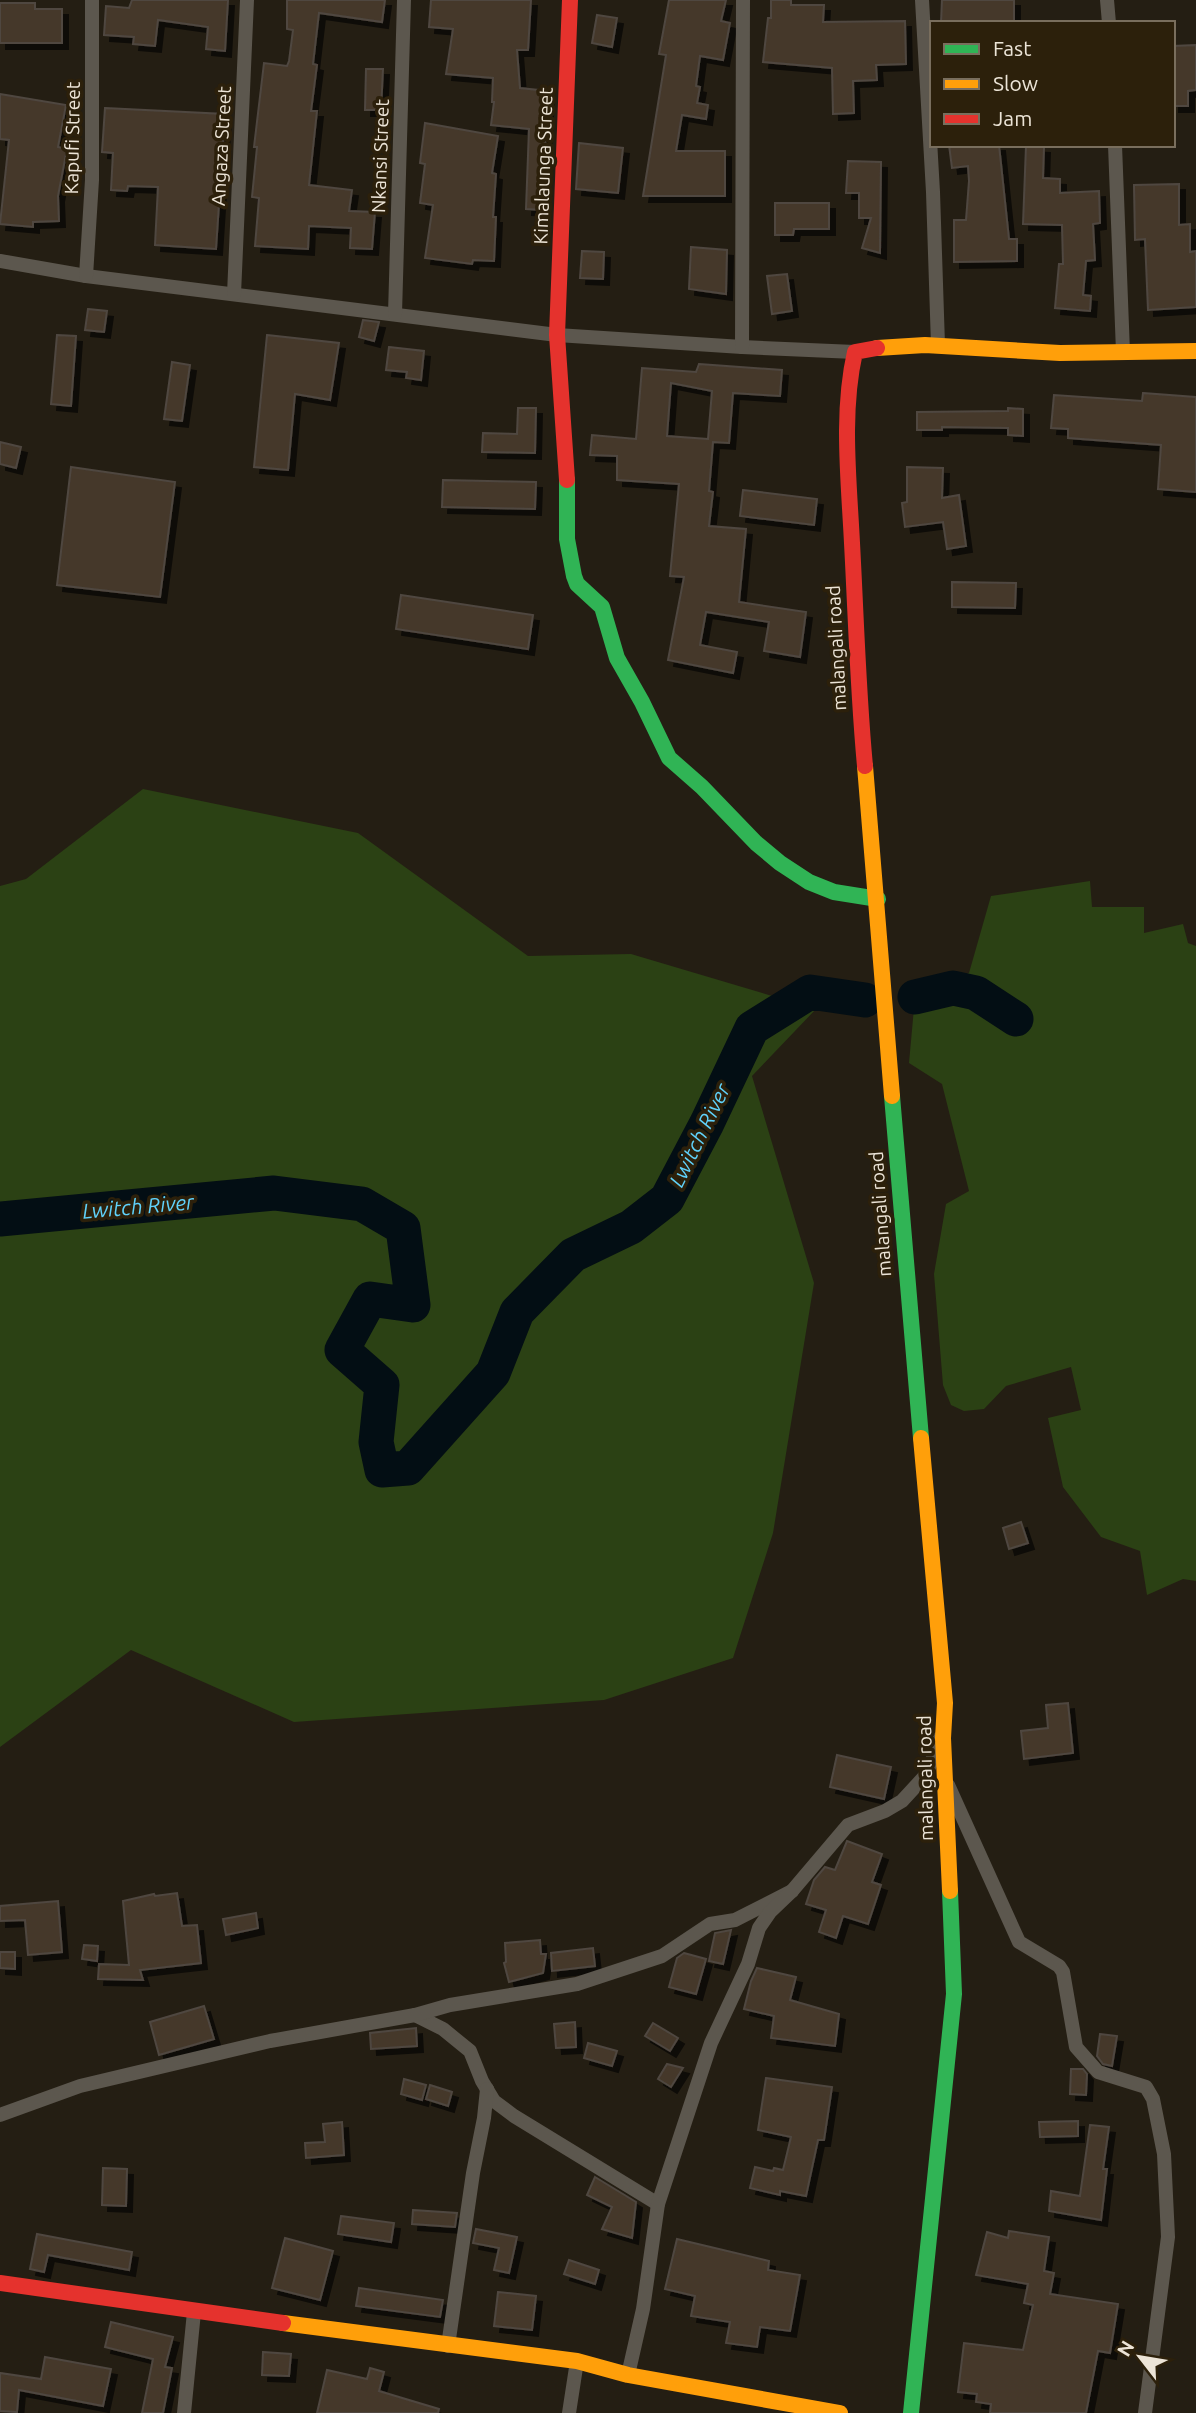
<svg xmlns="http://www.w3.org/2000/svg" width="1196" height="2413" font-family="Ubuntu,sans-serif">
	<defs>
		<filter id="shadow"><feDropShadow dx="6" dy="6" stdDeviation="0" flood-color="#0009"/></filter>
	</defs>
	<rect width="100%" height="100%" fill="#241e13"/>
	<!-- green -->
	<g fill="#2b4114">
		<polygon points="143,789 358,833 528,956 631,954 816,1009 752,1076 814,1283 773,1533 733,1658 604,1700 294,1722 131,1650 0,1747 0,886 26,879"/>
		<polygon points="1090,881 1092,907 1144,907 1144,933 1183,924 1188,943 1196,946 1196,1581 1183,1579 1147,1595 1140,1551 1101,1537 1063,1487 1048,1418 1081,1410 1071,1367 1006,1386 984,1409 964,1411 951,1405 943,1385 934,1274 946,1204 969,1191 942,1084 909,1063 915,997 969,973 991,896"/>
	</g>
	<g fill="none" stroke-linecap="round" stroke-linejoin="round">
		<!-- river -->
		<g stroke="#030e14" stroke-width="35">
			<polyline points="915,997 953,988 976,993 1016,1019"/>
			<polyline points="0,1219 274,1193 362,1204 403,1228 413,1305 370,1299 342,1350 382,1385 376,1442 382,1470 408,1468 493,1373 517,1312 573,1255 631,1227 667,1199 707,1123 752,1028 810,992 865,1000"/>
		</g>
	</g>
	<!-- building -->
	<g fill="#44382b" stroke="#4f4740" stroke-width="2" fill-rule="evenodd" filter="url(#shadow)">
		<polygon points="132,0 228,0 225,51 206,49 208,27 158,20 155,46 133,44 134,37 104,35 106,6 129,8"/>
		<polygon points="287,0 385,0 382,22 319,13 313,64 317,65 311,111 317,111 309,185 352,190 349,211 375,212 372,249 350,248 351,228 309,226 308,249 255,246 259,198 252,197 257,147 254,147 264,63 287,66 289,61 293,30 287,29"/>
		<polygon points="431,0 531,0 528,50 517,50 520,88 548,91 542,210 526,209 529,129 491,125 494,102 492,102 493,78 446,74 453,29 429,27"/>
		<polygon points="669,0 726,0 721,21 730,23 723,60 700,56 696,86 700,87 697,103 708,105 706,119 682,115 676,151 725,151 725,196 643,196 666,55 659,54"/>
		<polygon points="771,0 791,0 791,5 824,5 823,22 905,21 906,64 876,65 877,80 853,81 854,113 833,114 832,68 763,62 768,18 771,18"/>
		<polygon points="942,0 1014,0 1014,23 941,23"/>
		<polygon points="0,3 35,3 35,9 62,9 62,43 0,43"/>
		<polygon points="597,15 617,18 612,47 592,43"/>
		<polygon points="1196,45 1196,90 1188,91 1188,106 1173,106 1173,46"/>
		<polygon points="366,69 383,69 381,110 365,110"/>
		<polygon points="0,94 66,105 58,147 67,149 58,196 59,221 33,222 33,227 0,224 9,140 0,139"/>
		<polygon points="105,108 225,114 216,249 155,245 158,187 128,186 127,191 111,190 113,153 102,152"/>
		<polygon points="425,123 498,136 492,173 496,174 493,217 496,217 494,261 473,260 472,264 425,258 433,205 420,203 425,164 420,163"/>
		<polygon points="579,143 623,148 618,193 576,189"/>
		<polygon points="949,145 999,145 1009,239 1017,239 1017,261 954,262 954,220 966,220 969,181 968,166 952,168"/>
		<polygon points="1026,146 1044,147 1043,178 1060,179 1060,193 1099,191 1100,223 1093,224 1095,260 1086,261 1083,295 1091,296 1090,311 1055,308 1059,264 1063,264 1062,225 1023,224"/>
		<polygon points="848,161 881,162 880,253 862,248 871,218 859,218 859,193 846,193"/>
		<polygon points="1179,184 1179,225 1190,224 1190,252 1196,251 1196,307 1148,310 1145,239 1135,240 1134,185"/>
		<polygon points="775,203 829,203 829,229 794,229 793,235 775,235"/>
		<polygon points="691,247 727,250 726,294 689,289"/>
		<polygon points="582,251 604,252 603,279 580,278"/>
		<polygon points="787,274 792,311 772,314 767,276"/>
		<polygon points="88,309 107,311 104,332 85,330"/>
		<polygon points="363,320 379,322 374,341 359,337"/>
		<polygon points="57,335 76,336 71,406 51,404"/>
		<polygon points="267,335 339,343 330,400 295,394 288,470 254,467"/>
		<polygon points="389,347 424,351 421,380 406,378 407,372 386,370"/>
		<polygon points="172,362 190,365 182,421 164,419"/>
		<path d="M699,364L782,370L780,396L733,393L729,443L713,442L709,491L713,492L709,526L746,529L739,602L806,612L800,657L764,651L769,622L706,612L700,645L737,652L733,673L668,660L684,577L670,576L679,484L617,480V456L590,455L592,435L636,439L642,368L696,372ZM671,383L712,391L708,439L667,436Z"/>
		<polygon points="1143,393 1196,397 1196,492 1158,489 1161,445 1068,438 1068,429 1051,428 1054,395 1142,401"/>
		<polygon points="518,408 536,408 535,453 482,452 483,433 517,434"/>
		<polygon points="1008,408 1023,409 1023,436 1008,435 1008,428 942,427 942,430 917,430 917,412 1008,411"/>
		<polygon points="0,442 21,447 16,468 0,464"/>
		<polygon points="71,467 175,482 160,597 57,585"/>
		<polygon points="907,467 943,468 942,498 959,495 966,546 947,549 943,522 905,527 902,503 907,502"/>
		<polygon points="443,480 536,482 535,509 442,507"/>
		<polygon points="743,490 817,499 814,525 740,516"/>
		<polygon points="952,582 1016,583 1015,608 952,607"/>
		<polygon points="401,595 533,615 528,649 396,629"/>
		<polygon points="1021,1522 1028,1543 1009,1549 1003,1528"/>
		<polygon points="1068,1703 1073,1753 1024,1759 1021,1731 1048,1728 1046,1705"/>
		<polygon points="837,1755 891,1767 884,1799 830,1787"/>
		<polygon points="847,1841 882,1854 872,1882 881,1885 868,1924 843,1916 836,1938 819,1932 826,1910 806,1904 814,1880 825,1867 835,1870"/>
		<polygon points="177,1893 182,1926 197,1925 201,1963 140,1970 143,1980 98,1979 99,1964 129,1965 123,1901 154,1894 155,1896"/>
		<polygon points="58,1901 62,1952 28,1955 25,1920 0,1921 0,1906"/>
		<polygon points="256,1913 258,1928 226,1935 223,1919"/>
		<polygon points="731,1930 723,1964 709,1961 715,1933"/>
		<polygon points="540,1940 541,1954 546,1954 543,1973 509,1982 504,1963 506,1962 505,1943"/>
		<polygon points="84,1945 98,1946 97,1961 82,1959"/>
		<polygon points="593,1948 595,1966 552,1971 551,1953"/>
		<polygon points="0,1952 15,1952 15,1969 0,1968"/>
		<polygon points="684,1953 706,1959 696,1994 669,1987 677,1958"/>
		<polygon points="757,1968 796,1977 790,2000 839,2014 835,2046 771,2038 774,2016 744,2009 751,1981"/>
		<polygon points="204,2006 214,2039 159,2055 150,2022"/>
		<polygon points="575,2022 576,2047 556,2048 554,2024"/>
		<polygon points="653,2023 678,2038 670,2051 645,2036"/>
		<polygon points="416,2028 417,2046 371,2049 370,2033"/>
		<polygon points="1100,2034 1117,2036 1112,2066 1103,2064 1097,2056"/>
		<polygon points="588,2043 617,2051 612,2066 584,2058"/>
		<polygon points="667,2064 683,2068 671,2087 658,2079"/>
		<polygon points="1071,2069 1083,2069 1087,2074 1086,2095 1070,2094"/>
		<polygon points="766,2078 832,2087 824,2140 818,2140 806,2196 780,2191 780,2195 750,2188 755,2167 773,2171 774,2168 783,2170 791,2137 758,2130"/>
		<polygon points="404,2079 426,2085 422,2100 401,2094"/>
		<polygon points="430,2085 452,2092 448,2106 426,2099"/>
		<polygon points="1078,2121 1078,2136 1040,2137 1039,2122"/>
		<polygon points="342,2122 344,2155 306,2158 305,2143 325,2142 323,2124"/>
		<polygon points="1090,2125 1109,2127 1103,2169 1107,2169 1101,2220 1049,2211 1051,2191 1080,2196"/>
		<polygon points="103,2168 127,2169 126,2206 102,2205"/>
		<polygon points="595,2177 636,2202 632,2238 602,2229 612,2207 587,2195"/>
		<polygon points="413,2210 457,2213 455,2227 412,2224"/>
		<polygon points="341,2216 394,2223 391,2242 338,2234"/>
		<polygon points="476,2229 517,2237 509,2273 494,2270 499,2248 473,2243"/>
		<polygon points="1009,2231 1049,2237 1044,2271 1054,2273 1050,2294 1118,2304 1110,2353 1098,2351 1086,2413 990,2413 991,2404 976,2402 977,2394 958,2392 964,2343 1023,2350 1033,2305 1024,2303 1028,2284 976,2275 987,2232 1008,2238"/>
		<polygon points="37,2234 132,2252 129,2270 48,2255 44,2272 30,2269"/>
		<polygon points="285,2238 333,2251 320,2300 272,2288"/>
		<polygon points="677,2239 769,2261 768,2270 800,2275 790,2331 760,2327 757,2347 726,2343 730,2322 691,2316 695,2296 665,2289"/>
		<polygon points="569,2260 599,2270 595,2284 564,2274"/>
		<polygon points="359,2288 443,2300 440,2317 356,2306"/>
		<polygon points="498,2292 536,2296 532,2330 494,2326"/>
		<polygon points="111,2322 173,2337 165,2367 172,2368 163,2413 142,2413 153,2359 105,2347"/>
		<polygon points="263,2352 291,2354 289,2376 262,2375"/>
		<polygon points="45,2357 111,2369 103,2406 19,2390 17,2412 0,2411 0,2373 41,2379"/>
		<polygon points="370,2368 384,2372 379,2391 439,2409 438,2413 317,2413 327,2370 367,2379"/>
	</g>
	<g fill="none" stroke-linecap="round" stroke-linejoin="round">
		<!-- street -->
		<g stroke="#5c574e" stroke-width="14">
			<polyline points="922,0 933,192 938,345"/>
			<polyline points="1107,0 1109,23"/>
			<polyline points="1115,145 1123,352"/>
			<polyline points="0,261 86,276 557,335 742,347 855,352"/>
			<polyline points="86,276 92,180 92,0"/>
			<polyline points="234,294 247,0"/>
			<polyline points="395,314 404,0"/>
			<polyline points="742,347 743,0"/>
			<polyline points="948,1785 1019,1942 1059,1966 1063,1972 1076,2047 1098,2072 1146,2087 1153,2099 1164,2154 1168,2237 1145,2413"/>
			<polyline points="415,2015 443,2029 470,2051 482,2081 494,2101 514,2116 658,2204"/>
			<polyline points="0,2115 80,2086 270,2041 415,2015 450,2005 577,1984 662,1956 710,1924 735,1920 792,1891"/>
			<polyline points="448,2346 473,2173 484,2118 487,2089"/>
			<polyline points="628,2375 643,2309 658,2204 711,2043 748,1964 759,1928 770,1912 792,1891 848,1825 885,1811 902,1801 925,1776 936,1751 938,1739"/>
			<polyline points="184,2413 194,2312"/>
			<polyline points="569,2413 577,2361"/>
		</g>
		<!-- fast -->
		<g stroke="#30b455" stroke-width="16">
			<polyline points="567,480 567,539 574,576 577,584 602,607 617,658 642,702 669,758 702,787 756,843 780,863 809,882 834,892 878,899"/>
			<polyline points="892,1096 921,1438"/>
			<polyline points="911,2413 954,1994 950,1891"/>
		</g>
		<!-- slow -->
		<g stroke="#ff9f0a" stroke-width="16">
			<polyline points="877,348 925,345 1060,353 1196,351"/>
			<polyline points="865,766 892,1096"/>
			<polyline points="921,1438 945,1703 943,1738 950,1891"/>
			<polyline points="283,2323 577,2361 628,2375 840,2413"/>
		</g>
		<!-- jam -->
		<g stroke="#e5322d" stroke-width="16">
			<polyline points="567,480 557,335 570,0"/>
			<path d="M865,766C858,692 856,617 852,543C849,481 841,413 855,352L877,348"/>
			<polyline points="0,2283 283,2323"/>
		</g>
	</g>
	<g text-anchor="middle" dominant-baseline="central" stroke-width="7" stroke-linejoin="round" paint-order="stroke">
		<!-- street labels -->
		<g font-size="19" fill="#ece4d7" stroke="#2c200b">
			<text transform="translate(72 138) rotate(-89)">Kapufi Street</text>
			<text transform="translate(221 146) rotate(-87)">Angaza Street</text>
			<text transform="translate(380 156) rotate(-88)">Nkansi Street</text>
			<text transform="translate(543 166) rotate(-88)">Kimalaunga Street</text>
			<text transform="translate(836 648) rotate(-93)">malangali road</text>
			<text transform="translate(880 1214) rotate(-94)">malangali road</text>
			<text transform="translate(925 1778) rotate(-91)">malangali road</text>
		</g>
		<!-- water labels -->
		<g font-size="21" font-style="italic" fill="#60d2fb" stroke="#2c200b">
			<text transform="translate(699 1135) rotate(-64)">Lwitch River</text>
			<text transform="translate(138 1206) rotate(-5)">Lwitch River</text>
		</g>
	</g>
	<!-- legend -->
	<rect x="930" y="21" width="245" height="126" fill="#2c200b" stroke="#796e5d" stroke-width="2"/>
	<rect x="944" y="44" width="35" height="10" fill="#30b455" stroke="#796e5d" stroke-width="2"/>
	<text x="993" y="56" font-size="21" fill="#ece4d7">Fast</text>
	<rect x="944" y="79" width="35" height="10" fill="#ff9f0a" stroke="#796e5d" stroke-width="2"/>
	<text x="993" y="91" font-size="21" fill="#ece4d7">Slow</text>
	<rect x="944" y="114" width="35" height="10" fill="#e5322d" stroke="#796e5d" stroke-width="2"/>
	<text x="993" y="126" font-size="21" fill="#ece4d7">Jam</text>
	<!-- north arrow -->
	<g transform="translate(1140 2357) rotate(301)" stroke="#2c200b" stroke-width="5" paint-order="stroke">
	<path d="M0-5L12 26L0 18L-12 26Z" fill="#ece4d7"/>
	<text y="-10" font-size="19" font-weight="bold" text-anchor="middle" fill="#ece4d7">N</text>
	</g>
</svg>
